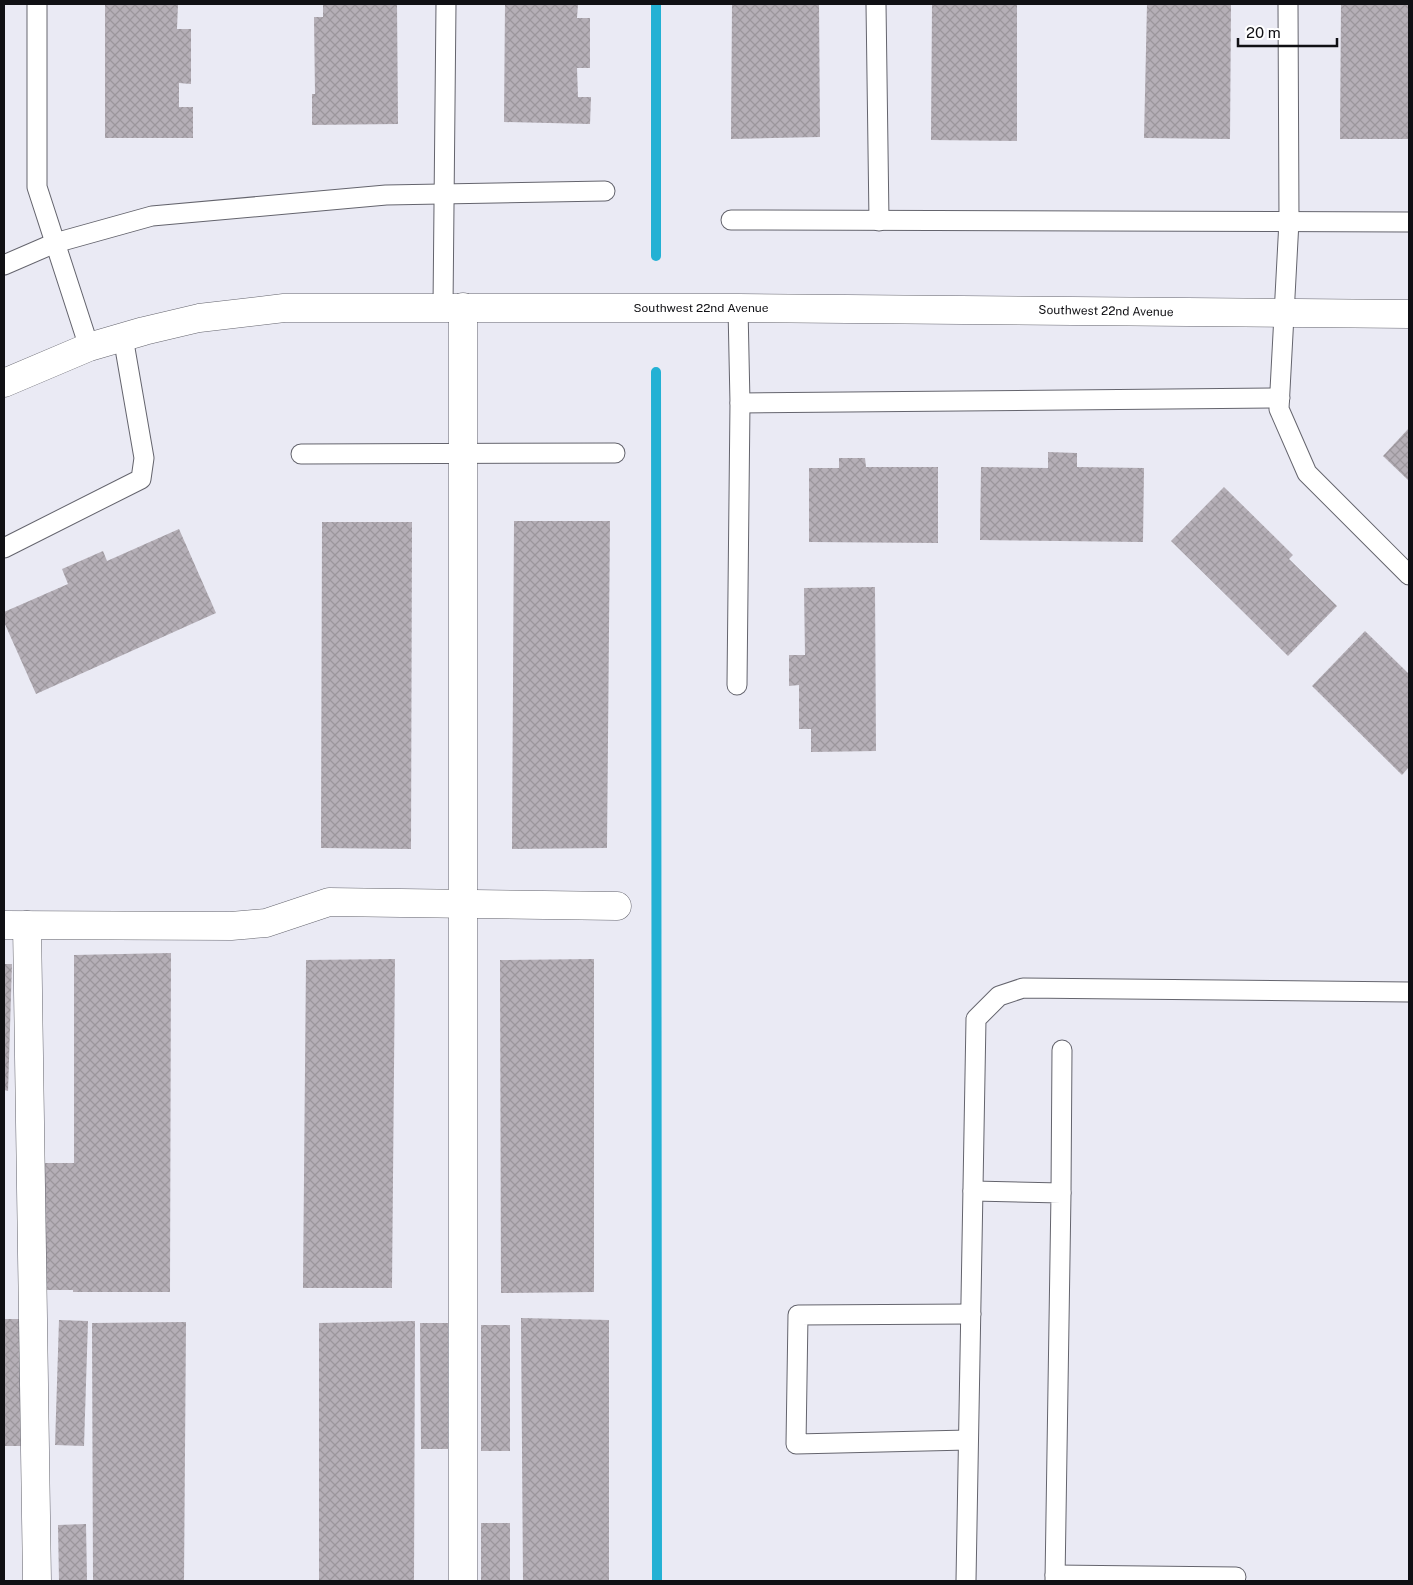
<svg xmlns="http://www.w3.org/2000/svg" width="1413" height="1585" font-family="'Public Sans',sans-serif">
	<defs>
		<pattern id="building-cross-hatch" width="8" height="8" patternUnits="userSpaceOnUse" patternTransform="scale(1.25)"><rect width="8" height="8" fill="#b5afb7"/><path d="M0 0l8 8M0 8l8-8" fill="none" stroke="#9b969c"/></pattern>
	</defs>
	<rect width="100%" height="100%" fill="#eaeaf4"/>
	<g fill="none" stroke-linecap="round" stroke-linejoin="round">
		<!-- stream -->
		<g stroke="#23b1d4" stroke-width="10">
			<polyline points="656,4 656,256"/>
			<polyline points="656,372 657,1581"/>
		</g>
	</g>
	<!-- building -->
	<g fill="url(#building-cross-hatch)">
		<polygon points="105,4 178,4 177,29 191,29 191,84 179,83 179,107 193,107 193,138 105,138"/>
		<polygon points="323,4 397,4 398,124 312,125 312,94 315,94 314,17 323,17"/>
		<polygon points="505,4 578,4 577,18 590,18 590,68 577,68 578,97 591,97 590,124 504,122"/>
		<polygon points="732,4 819,4 820,137 731,139"/>
		<polygon points="932,4 1017,4 1017,141 931,140"/>
		<polygon points="1147,4 1231,4 1230,139 1144,138"/>
		<polygon points="1341,4 1409,4 1409,139 1340,139"/>
		<polygon points="1409,428 1409,481 1383,456"/>
		<polygon points="1048,452 1077,453 1077,467 1144,468 1143,542 980,540 981,467 1048,468"/>
		<polygon points="839,458 865,458 866,467 938,467 938,543 809,542 809,468 839,468"/>
		<polygon points="1224,487 1293,555 1289,559 1337,606 1288,656 1171,541"/>
		<polygon points="514,521 610,521 607,848 512,849"/>
		<polygon points="322,522 412,522 411,849 321,848"/>
		<polygon points="179,529 216,613 36,694 4,622 4,612 68,584 62,569 103,551 107,561"/>
		<polygon points="875,587 876,751 811,752 811,729 799,729 799,685 789,686 789,655 805,655 804,588"/>
		<polygon points="1365,631 1409,674 1409,767 1402,775 1312,686"/>
		<polygon points="171,953 170,1292 73,1292 73,1290 44,1290 45,1163 74,1163 74,955"/>
		<polygon points="395,959 392,1288 303,1288 306,960"/>
		<polygon points="594,959 594,1292 501,1293 500,960"/>
		<polygon points="4,964 12,964 8,1091 4,1090"/>
		<polygon points="521,1318 609,1320 609,1581 523,1581"/>
		<polygon points="4,1319 26,1319 25,1446 4,1446"/>
		<polygon points="59,1320 88,1321 84,1446 55,1445"/>
		<polygon points="415,1321 414,1581 319,1581 319,1323"/>
		<polygon points="186,1322 184,1581 93,1581 92,1323"/>
		<polygon points="420,1323 448,1323 448,1449 421,1449"/>
		<rect x="481" y="1325" width="29" height="126"/>
		<rect x="481" y="1523" width="29" height="58"/>
		<polygon points="86,1524 87,1581 59,1581 58,1525"/>
	</g>
	<g fill="none" stroke-linecap="round" stroke-linejoin="round">
		<defs>
			<g id="lane">
				<polyline points="37,4 37,187 89,347"/>
				<polyline points="876,4 879,221"/>
				<polyline points="1288,4 1289,221 1279,409 1307,473 1409,575"/>
				<polyline points="731,220 1409,222"/>
				<polyline points="4,265 55,243 152,216 386,195 605,191"/>
				<polyline points="443,307 446,4"/>
				<polyline points="740,403 1280,398"/>
				<polyline points="301,454 615,453"/>
				<polyline points="4,548 141,479 144,458 123,337"/>
				<polyline points="737,685 740,403 738,308"/>
				<polyline points="973,1191 1061,1193 1055,1581"/>
				<polyline points="1061,1193 1062,1050"/>
				<polyline points="968,1440 796,1444 798,1315 971,1314"/>
				<polyline points="1055,1575 1236,1577"/>
				<polyline points="966,1581 976,1019 999,996 1023,988 1409,992"/>
			</g>
			<g id="street">
				<polyline points="463,307 463,1581"/>
				<polyline points="4,383 89,347 144,331 199,318 284,308 738,308 1409,314"/>
				<polyline points="4,925 231,926 266,923 329,902 617,906"/>
				<polyline points="27,925 37,1581"/>
			</g>
		</defs>
		<!-- lane casing -->
		<use href="#lane" stroke="#64646d" stroke-width="21"/>
		<!-- street casing -->
		<use href="#street" stroke="#64646d" stroke-width="29"/>
		<!-- lane -->
		<use href="#lane" stroke="#fff" stroke-width="19"/>
		<!-- street -->
		<use href="#street" stroke="#fff" stroke-width="28"/>
	</g>
	<g text-anchor="middle" dominant-baseline="central" stroke-width="5" stroke-linejoin="round" paint-order="stroke">
		<!-- street labels -->
		<g font-size="12" fill="#101014" stroke="#fff">
			<text x="701" y="308">Southwest 22nd Avenue</text>
			<text transform="translate(1106 311) rotate(1)">Southwest 22nd Avenue</text>
		</g>
	</g>
	<!-- border -->
	<rect width="1413" height="1585" fill="none" stroke="#101014" stroke-width="10"/>
	<!-- scale -->
	<path d="M1238 38v8h99v-8" fill="none" stroke="#101014" stroke-width="2.5"/>
	<text x="1246" y="38" font-size="15" fill="#101014" stroke="#ffffff" stroke-width="4" paint-order="stroke">20 m</text>
</svg>
